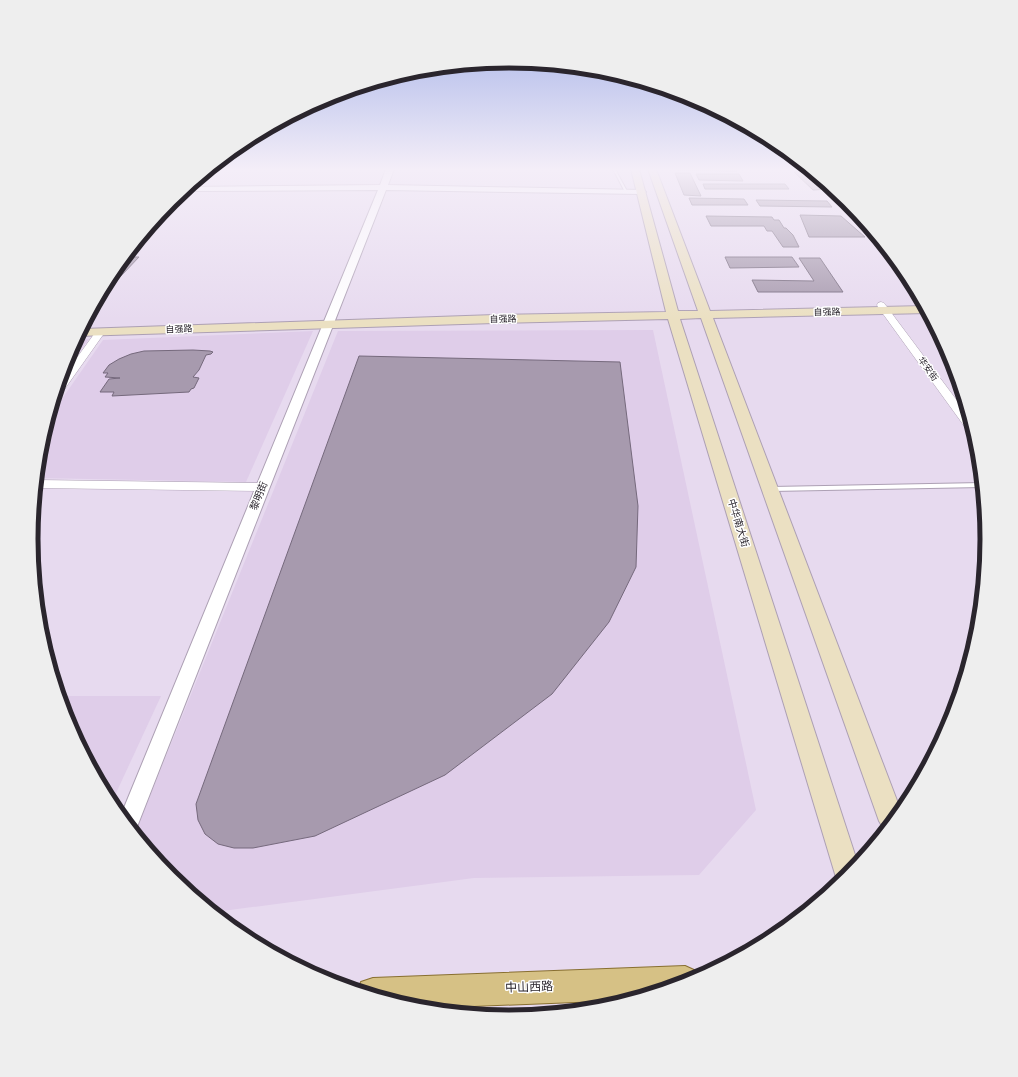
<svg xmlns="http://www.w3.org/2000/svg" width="1018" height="1077" font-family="'Fira Sans','Noto Sans SC',sans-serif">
	<rect width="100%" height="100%" fill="#e7daef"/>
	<!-- built -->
	<g fill="#dfcde9">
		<polygon points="653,330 756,810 699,875 474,878 215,912 171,876 135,833 338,331"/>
		<polygon points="313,331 246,482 37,478 40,445 48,419 103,340"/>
		<polygon points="89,339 60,379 67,355 76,340"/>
		<polygon points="60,696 161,696 111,804 67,721"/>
	</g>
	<!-- building -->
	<g fill="#a79aae" stroke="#75697c">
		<polygon points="676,169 736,169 737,171 677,170"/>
		<polygon points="794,172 810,172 830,189 813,190"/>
		<polygon points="675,173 690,173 701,196 684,195"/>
		<polygon points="696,174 739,174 743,181 699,180"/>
		<polygon points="703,184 785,184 789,189 705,189"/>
		<polygon points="689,198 744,199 748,205 692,205"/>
		<polygon points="756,200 827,201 832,207 760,206"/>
		<polygon points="800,215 841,216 865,237 809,237"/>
		<polygon points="706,216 772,217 774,220 779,220 784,228 786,228 793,235 799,247 783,247 772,231 767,231 764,226 711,226"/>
		<polygon points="125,257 139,257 103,295 100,295 112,273"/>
		<polygon points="725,257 792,257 799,267 730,268"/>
		<polygon points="799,258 820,258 843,292 758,292 752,280 814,281"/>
		<polygon points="193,350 210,351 213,352 211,354 206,355 199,370 193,377 199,378 194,388 191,389 189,392 112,396 114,392 100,392 109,379 120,378 105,377 108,373 103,373 109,365 119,359 131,354 144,351"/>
		<polygon points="359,356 620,362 638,506 636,567 609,622 552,694 445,775 315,836 253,848 234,848 218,844 205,834 198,820 196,804"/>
	</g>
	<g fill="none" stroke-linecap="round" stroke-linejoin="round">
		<defs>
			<g id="service">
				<polygon points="613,169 615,169 628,193 625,192"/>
				<polygon points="982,483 982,487 772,491 769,489 772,487"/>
			</g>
			<g id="minor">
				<polygon points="881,302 884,303 970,418 975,435 970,434 878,307 877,305 878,303"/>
				<polygon points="100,329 105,332 59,397 55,398 60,381 97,330"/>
				<polygon points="37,480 262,483 266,484 268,487 266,490 262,491 36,488"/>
			</g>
			<polygon id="tertiary" points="386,169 394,169 388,185 642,190 646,192 642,194 386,190 135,832 121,815 378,190 183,191 188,187 380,185"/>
			<polygon id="secondary" points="631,169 639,169 678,311 698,311 648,169 656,169 710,311 924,306 928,313 713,318 901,811 885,831 879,821 701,318 680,319 858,864 847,877 838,884 668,319 495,323 78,336 82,329 495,315 666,312"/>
			<polygon id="primary" points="685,966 696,971 699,976 692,980 625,1000 423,1008 416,1007 358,990 361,982 373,978"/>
		</defs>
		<!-- service casing -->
		<use href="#service" stroke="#ada0b4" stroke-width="2"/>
		<!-- minor casing -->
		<use href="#minor" stroke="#ada0b4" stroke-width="1"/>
		<!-- tertiary casing -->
		<use href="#tertiary" stroke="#ada0b4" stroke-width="2"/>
		<!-- secondary casing -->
		<use href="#secondary" stroke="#ada0b4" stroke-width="2"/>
		<!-- primary casing -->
		<use href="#primary" stroke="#886f31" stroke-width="2"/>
		<!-- service -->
		<use href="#service" fill="#fff" fill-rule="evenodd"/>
		<!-- minor -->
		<use href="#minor" fill="#fff" fill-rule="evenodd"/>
		<!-- tertiary -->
		<use href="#tertiary" fill="#fff" fill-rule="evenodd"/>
		<!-- secondary -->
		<use href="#secondary" fill="#ebe0c2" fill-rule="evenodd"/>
		<!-- primary -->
		<use href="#primary" fill="#d6c185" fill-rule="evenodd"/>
	</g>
	<!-- sky -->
	<linearGradient id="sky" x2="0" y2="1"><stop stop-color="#9dace6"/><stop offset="0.53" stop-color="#f4eef8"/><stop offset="1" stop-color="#f4eef8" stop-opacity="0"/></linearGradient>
	<rect width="1018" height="320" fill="url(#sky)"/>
	<g text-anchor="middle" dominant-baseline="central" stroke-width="3" stroke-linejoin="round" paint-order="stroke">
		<!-- far-street labels -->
		<g font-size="9" fill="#2a252d" stroke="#fff">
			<text transform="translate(827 312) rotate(-1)">自强路</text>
			<text transform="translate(503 319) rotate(-1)">自强路</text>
			<text transform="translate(179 329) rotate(-2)">自强路</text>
			<text transform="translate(928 369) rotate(54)">华安街</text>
		</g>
		<!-- street labels -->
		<g font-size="10" fill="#2a252d" stroke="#fff">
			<text transform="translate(259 496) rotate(-68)">黎明街</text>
			<text transform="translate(738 523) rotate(73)">中华南大街</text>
		</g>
		<!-- near-street labels -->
		<g font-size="12" fill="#2a252d" stroke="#fff">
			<text transform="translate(529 987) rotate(-2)">中山西路</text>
		</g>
	</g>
	<!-- crop -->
	<path d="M0 0H1018V1077H0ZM38 539a471 471 0 1 1 942 0a471 471 0 1 1-942 0Z" fill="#eee" fill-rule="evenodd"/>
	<path fill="none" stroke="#2a252d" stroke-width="5" d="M38 539a471 471 0 1 1 942 0a471 471 0 1 1-942 0Z"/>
</svg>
